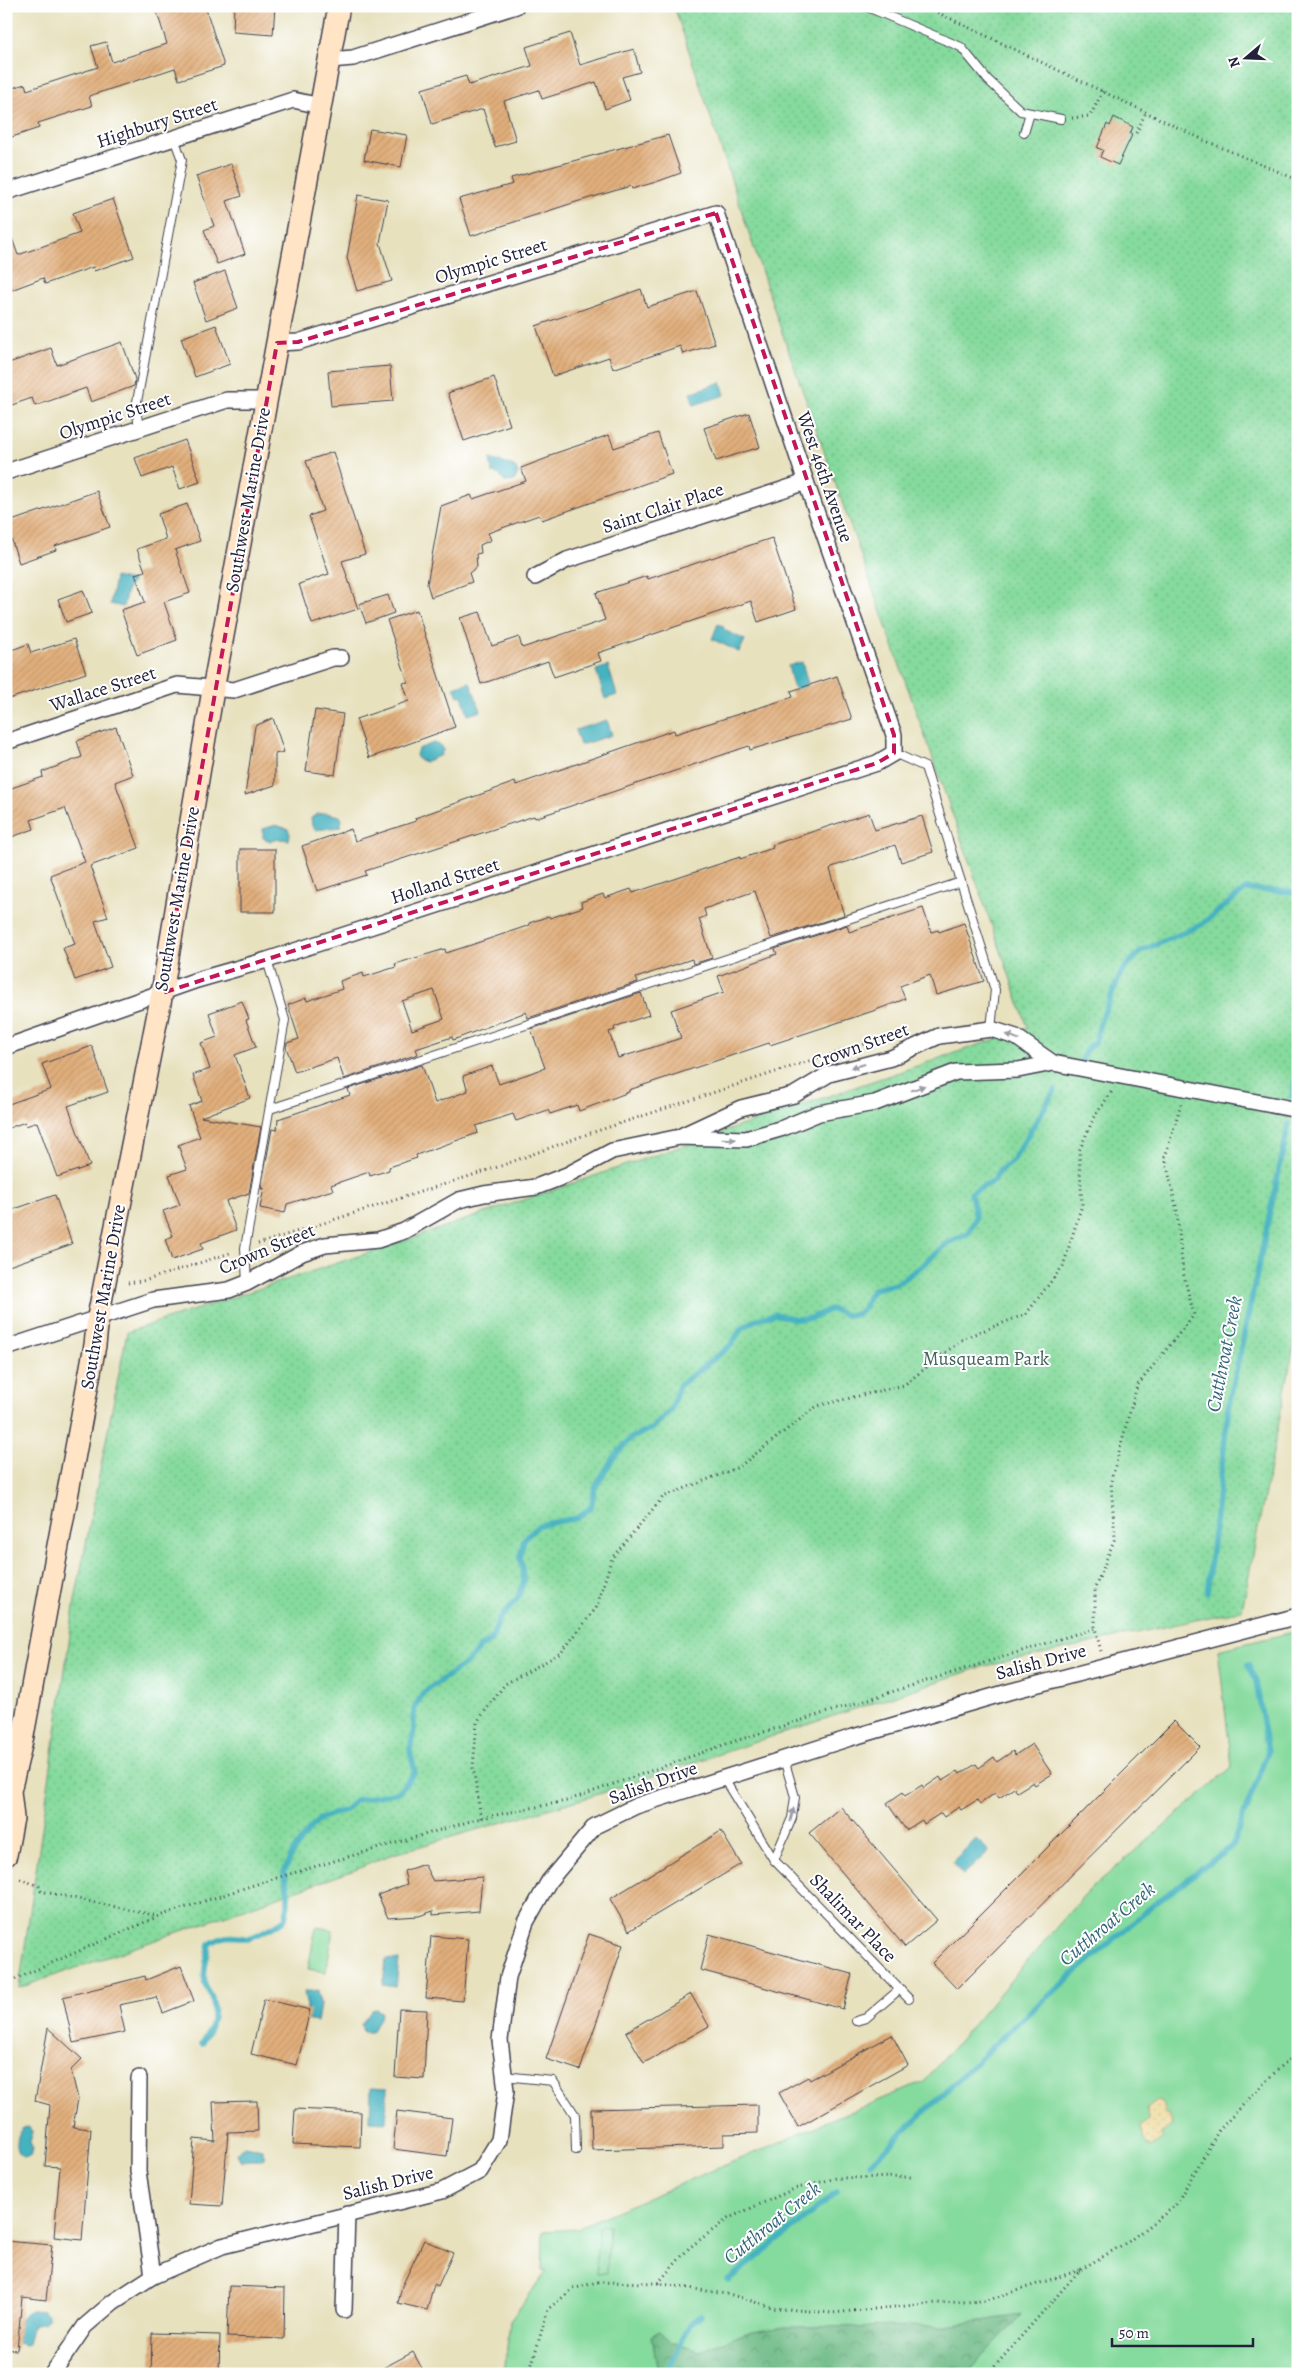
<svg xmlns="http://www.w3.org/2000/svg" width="1304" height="2380" font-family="Alegreya,serif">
	<defs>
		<pattern id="forest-crowns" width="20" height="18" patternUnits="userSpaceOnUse" patternTransform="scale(1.25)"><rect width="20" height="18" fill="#6cba84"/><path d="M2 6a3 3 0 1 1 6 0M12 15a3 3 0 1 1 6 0" fill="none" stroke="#58976d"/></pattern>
		<pattern id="sand-dots" width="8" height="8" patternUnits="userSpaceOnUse" patternTransform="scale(1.25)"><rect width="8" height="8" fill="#eeda9e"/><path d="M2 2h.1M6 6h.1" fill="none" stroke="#ccbb89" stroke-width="1.8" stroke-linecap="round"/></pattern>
		<pattern id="park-dots" width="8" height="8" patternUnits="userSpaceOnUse" patternTransform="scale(1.25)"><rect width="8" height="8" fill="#85da9d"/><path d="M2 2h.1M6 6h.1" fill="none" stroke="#73bb88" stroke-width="1.8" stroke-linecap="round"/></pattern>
		<pattern id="building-hatch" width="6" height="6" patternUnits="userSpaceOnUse" patternTransform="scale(1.25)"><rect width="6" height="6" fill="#e1af7c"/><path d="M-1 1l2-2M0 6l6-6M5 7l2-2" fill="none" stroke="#c1966c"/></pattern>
	</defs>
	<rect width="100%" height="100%" fill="#fff"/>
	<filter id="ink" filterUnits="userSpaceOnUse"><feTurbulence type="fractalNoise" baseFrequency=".02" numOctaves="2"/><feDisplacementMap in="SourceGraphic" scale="10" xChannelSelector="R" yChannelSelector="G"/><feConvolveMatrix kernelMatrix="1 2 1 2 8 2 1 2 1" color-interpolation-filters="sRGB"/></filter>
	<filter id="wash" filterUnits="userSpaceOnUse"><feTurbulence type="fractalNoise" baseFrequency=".0096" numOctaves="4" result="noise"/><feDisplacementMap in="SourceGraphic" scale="20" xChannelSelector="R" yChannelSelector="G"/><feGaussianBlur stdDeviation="1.12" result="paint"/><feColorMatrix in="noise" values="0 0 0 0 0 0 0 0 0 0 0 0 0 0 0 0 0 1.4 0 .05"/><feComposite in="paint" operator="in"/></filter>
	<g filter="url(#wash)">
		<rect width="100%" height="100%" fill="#e7e1be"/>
		<!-- grass -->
		<g fill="#85da9d" stroke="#547e6c">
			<polygon points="1298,1631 1298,2374 504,2374 510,2321 547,2271 542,2271 543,2231 579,2229 581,2226 924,2081 1086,1893 1232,1767 1218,1650"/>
			<polygon points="316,1927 333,1930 326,1972 308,1969"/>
		</g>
		<!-- forest -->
		<polygon fill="url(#forest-crowns)" stroke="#476e60" points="1021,2315 966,2374 658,2374 652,2336 659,2331 671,2342 700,2351 746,2333 784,2327 947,2326"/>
		<!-- sand -->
		<polygon fill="url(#sand-dots)" stroke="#887e6c" points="1157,2101 1162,2103 1165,2114 1169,2114 1173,2124 1161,2135 1163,2139 1150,2148 1144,2140 1141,2127 1148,2120 1147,2109"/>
		<!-- park -->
		<g fill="url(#park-dots)" stroke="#547e6c">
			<polygon points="674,6 1298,6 1298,1325 1242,1610 981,1667 596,1795 390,1855 355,1870 19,1988 75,1600 127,1332 374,1251 1028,1028 778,321"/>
			<polygon points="599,2226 609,2226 607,2273 596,2274"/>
		</g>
		<!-- water -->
		<g fill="#44b2c0" stroke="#336a7e">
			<polygon points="721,382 725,395 694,405 690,393"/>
			<polygon points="490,459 514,466 518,473 514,481 505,482 498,474 492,473"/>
			<polygon points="115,577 132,581 130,586 128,586 123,607 110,604"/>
			<polygon points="718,624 723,626 724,630 745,640 739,652 712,639"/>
			<polygon points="802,662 808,684 807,687 797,690 793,686 788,666"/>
			<polygon points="608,666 617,695 605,699 596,670"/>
			<polygon points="470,682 481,711 468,715 462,695 458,696 454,687"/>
			<polygon points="607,720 612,735 580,745 575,730"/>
			<polygon points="434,743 442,746 443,750 441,755 425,762 418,759 416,755 418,749"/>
			<polygon points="326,813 340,816 342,820 340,827 315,830 312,826 311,818 317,814"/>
			<polygon points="276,825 288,829 290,834 289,840 280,839 270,841 263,838 263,829"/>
			<polygon points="976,1839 989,1851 963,1875 952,1862"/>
			<polygon points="386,1959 399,1960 396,1987 383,1985"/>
			<polygon points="318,1990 320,2005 317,2022 304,2020 307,2007 304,1992"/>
			<polygon points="376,2009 381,2012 380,2018 371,2032 363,2032 361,2024 372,2010"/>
			<polygon points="371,2088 387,2089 386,2122 370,2121"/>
			<path d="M28,2127L33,2131L30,2142L33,2149L31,2156L23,2158C14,2149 16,2137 23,2128Z"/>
			<polygon points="244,2146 262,2149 265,2158 260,2160 240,2160 237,2152"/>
			<path d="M32,2310L44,2311L48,2315V2319L44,2323L33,2324L28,2344L25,2345L18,2343C18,2329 17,2315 32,2310Z"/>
		</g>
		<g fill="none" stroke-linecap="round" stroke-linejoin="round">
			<!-- stream -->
			<g stroke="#44b2c0" stroke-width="5.5">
				<polyline points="1082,1061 1085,1051 1095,1042 1101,1020 1122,971 1141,951 1201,925 1246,889 1298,892"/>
				<polyline points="1292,1096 1298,1070"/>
				<polyline points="1207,1593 1229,1404 1289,1124"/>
				<path d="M202,2044C210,2031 217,2014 212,1998C210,1993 206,1989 205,1984C203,1970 207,1957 210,1944C223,1935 233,1935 248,1939L273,1927L285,1919L288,1905V1892L284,1872L293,1852L310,1829L321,1818L345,1810L356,1800L399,1792L415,1772L410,1751L414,1730V1708L424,1692L468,1662L480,1647L491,1641L499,1620L517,1599L524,1581L520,1557L524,1539L539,1525L577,1518L591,1507L595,1488L613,1458L631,1438L651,1429L671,1410L679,1386L731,1345L741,1329L755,1320L775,1314L795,1319L811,1318L831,1309L846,1315L857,1314L864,1308L868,1297L874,1289L896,1284L918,1269L947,1243L968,1234L976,1218L971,1193L995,1180L998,1172L1013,1160L1055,1090"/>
				<polyline points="870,2164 1015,2025 1152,1906 1232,1846 1268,1751 1256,1681 1248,1664"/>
				<polyline points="728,2280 837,2192"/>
				<polyline points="667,2374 690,2324 701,2315"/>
			</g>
		</g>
		<g id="blocks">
			<!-- building -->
			<g fill="url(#building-hatch)" fill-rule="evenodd">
				<polygon points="155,6 205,6 224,66 179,80 175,68 89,96 92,106 38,123 39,128 6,139 6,90 25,84 27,90 98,67 91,46 106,42 112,62 167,44"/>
				<polygon points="234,6 275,6 273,35 233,32"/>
				<polygon points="570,33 580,65 634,49 640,72 622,77 630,100 605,109 596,82 542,99 539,90 504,101 516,141 495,147 483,109 432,124 422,89 466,76 469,85 532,66 526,47"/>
				<polygon points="1114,117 1133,127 1130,134 1132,135 1118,165 1100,157 1103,150 1097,148 1107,124 1110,126"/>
				<polygon points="370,129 407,135 401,167 364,160"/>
				<polygon points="668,135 681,173 656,182 632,189 631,186 576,202 471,236 459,199 513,184 511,178"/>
				<polygon points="231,164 242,196 227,201 245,254 217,264 204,230 214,226 196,176"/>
				<polygon points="358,195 388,200 380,243 392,281 357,291 347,258"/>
				<polygon points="113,199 134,257 94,271 93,267 45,284 43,278 6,292 6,227 8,227 18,255 80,233 73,213"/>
				<polygon points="225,271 238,308 206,320 193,283"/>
				<polygon points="641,289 647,307 697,291 715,344 683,354 680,346 613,369 609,357 553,376 536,326"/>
				<polygon points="216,325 230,364 195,377 181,338"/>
				<polygon points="122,342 135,379 134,386 91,402 86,388 35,406 32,398 6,407 6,364 51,348 57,365"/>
				<polygon points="390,366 393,401 331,406 328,371"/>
				<polygon points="494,377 510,425 464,441 448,393"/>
				<polygon points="749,413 760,447 716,461 704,428"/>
				<polygon points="658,433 672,474 542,520 539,515 488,533 491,540 480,545 481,553 476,554 477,567 469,573 472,582 431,597 427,584 441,506 471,495 473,499 526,481 521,468 550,457 550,455 609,435 614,448"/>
				<polygon points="185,440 200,482 180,489 172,467 142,478 135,458"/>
				<polygon points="333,452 365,554 342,561 358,609 312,624 299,584 329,574 309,516 323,511 306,461"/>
				<polygon points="97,491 110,527 55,546 56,550 19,563 6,523"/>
				<polygon points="187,504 200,541 175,550 190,593 164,602 177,640 137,655 121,610 145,602 135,574 145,571 137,549 166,539 158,514"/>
				<polygon points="772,538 796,609 758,622 751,601 598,653 601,661 554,677 548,661 481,684 460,618 480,612 492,646 519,637 522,648 605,620 596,593 647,576 648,579"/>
				<polygon points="83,590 92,613 66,622 58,599"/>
				<polygon points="388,595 394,613 366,623 359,604"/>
				<polygon points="417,610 455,727 369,758 356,719 409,701 403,683 408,682 387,620"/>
				<polygon points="74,639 86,673 6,700 6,652 28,644 31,653"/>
				<polygon points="837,676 852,719 750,750 749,746 535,818 534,816 365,871 367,875 317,891 302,846 351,829 355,841 416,821 415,818 515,782 516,785 674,730 675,734 793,697 791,691"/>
				<polygon points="315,710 343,714 335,775 306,771"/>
				<polygon points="273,718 284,752 275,754 275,785 245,795 255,726"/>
				<polygon points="116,727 133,775 115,782 139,848 90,866 108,917 95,921 111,967 75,980 63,948 75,944 50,875 85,862 65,808 31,820 34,829 6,839 6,790 43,777 42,772 82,757 77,741"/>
				<path d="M869,813L875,830L922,816L933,852L901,862L895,845L832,867L830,869L844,915L771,938L755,891L704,909L706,916L699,919L712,958L693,964L692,959L636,978L638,982L528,1018L526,1012L453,1040L452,1037L416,1049L418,1054L344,1079L337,1058L295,1072L286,1047L287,1043L299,1039L288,1005L306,998L307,1001L342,989L340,981L363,973L364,977L396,967L395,964L445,949L446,953L471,945L530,925L529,923L549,916L550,918L583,907L581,902L603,894L605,898L631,889L633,893L740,857V859L773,848L772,845ZM434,990L444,1019L412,1030L402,1001Z"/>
				<rect x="240" y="849" width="35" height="63"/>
				<polygon points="923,908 931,932 938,930 939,932 964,923 984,981 936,995 930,975 900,986 905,999 873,1011 770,1045 769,1043 629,1090 629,1092 579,1111 577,1105 550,1114 548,1110 516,1121 513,1114 476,1126 478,1133 416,1155 417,1158 389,1167 389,1170 370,1176 369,1172 331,1185 333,1190 287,1204 285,1213 260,1208 264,1188 261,1189 272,1129 277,1130 278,1119 350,1095 348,1089 422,1065 435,1103 468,1091 463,1076 492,1066 499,1084 545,1068 531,1029 641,993 649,1015 614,1027 615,1030 609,1032 618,1058 654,1047 681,1038 671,1010 724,992 718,976 777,954 775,949 847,925 849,932"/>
				<polygon points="242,1001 249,1019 246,1020 256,1047 235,1055 250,1098 201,1117 261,1127 249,1193 226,1201 236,1230 201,1243 203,1249 172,1260 165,1239 173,1236 163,1211 180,1205 169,1175 187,1169 178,1145 200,1137 189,1106 202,1101 193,1075 210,1069 201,1043 217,1037 209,1013"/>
				<polygon points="92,1046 108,1092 68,1106 90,1166 57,1177 37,1122 26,1126 25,1122 6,1129 6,1105 51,1089 42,1064"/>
				<polygon points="55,1195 72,1244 6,1267 6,1212"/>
				<polygon points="1174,1721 1200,1747 957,1989 932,1963"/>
				<polygon points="1032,1744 1052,1774 1035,1785 1033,1782 1017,1792 1014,1788 999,1798 995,1793 980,1804 977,1800 961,1810 959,1807 944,1817 941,1813 924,1824 922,1820 906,1830 887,1803 903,1792 905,1796 922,1785 924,1788 940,1777 942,1781 958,1771 960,1774 976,1764 979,1768 994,1757 997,1762 1013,1751 1015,1755"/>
				<polygon points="841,1807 937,1920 905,1947 809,1833"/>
				<polygon points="721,1831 741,1864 629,1931 610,1899"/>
				<polygon points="424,1864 433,1881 482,1877 479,1911 433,1915 433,1911 419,1916 388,1918 378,1895 407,1884 404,1871"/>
				<polygon points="589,1934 623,1945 580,2070 546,2059"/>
				<polygon points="709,1934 852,1974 843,2009 700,1970"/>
				<polygon points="431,1936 468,1939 463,2001 426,1998"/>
				<polygon points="181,1966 194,2001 163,2013 157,1997 119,2005 125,2032 73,2043 63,1997 145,1976 146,1980"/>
				<polygon points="691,1994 709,2026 644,2063 626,2032"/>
				<polygon points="264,1999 310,2010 297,2065 251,2054"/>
				<polygon points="399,2009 427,2010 424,2079 395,2077"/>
				<polygon points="48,2028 82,2059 71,2070 78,2099 73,2127 91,2129 82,2240 54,2237 60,2167 45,2166 50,2105 35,2101"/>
				<polygon points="892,2035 908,2065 798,2127 779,2093 808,2077 810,2080"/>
				<polygon points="257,2101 258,2131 228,2132 222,2206 189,2204 194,2139 215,2141 213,2102"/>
				<polygon points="758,2105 758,2133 724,2134 724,2146 592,2150 591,2109"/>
				<polygon points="295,2109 361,2112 360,2147 293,2144"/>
				<polygon points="397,2111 452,2118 447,2156 393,2149"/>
				<polygon points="424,2240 453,2253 438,2286 434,2284 427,2310 398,2303 402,2286"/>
				<polygon points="6,2241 52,2245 46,2300 22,2297 17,2350 6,2349"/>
				<polygon points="229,2286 285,2288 284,2339 227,2337"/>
				<polygon points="152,2333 220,2335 219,2374 151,2374"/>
				<polygon points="413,2352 425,2374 372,2374"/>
			</g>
		</g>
	</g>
	<g filter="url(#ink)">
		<use href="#blocks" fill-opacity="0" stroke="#403f4f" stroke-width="1"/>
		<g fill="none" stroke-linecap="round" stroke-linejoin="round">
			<defs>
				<g id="service">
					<polyline points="865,6 961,47 988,80 1021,111 1061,119"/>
					<polyline points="1024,133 1030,113"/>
					<polyline points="139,429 136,407 182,160 174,138"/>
					<polyline points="894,753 925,767 995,990 991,1029"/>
					<polyline points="270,1109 961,882"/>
					<polyline points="247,1283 245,1248 285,1020 267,960"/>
					<polyline points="724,1779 774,1860 909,1999"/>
					<polyline points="774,1860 792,1818 795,1797 784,1759"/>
					<polyline points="856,2021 866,2018 900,1989"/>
					<polyline points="504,2076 553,2081 575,2115 576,2150"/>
				</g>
				<g id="minor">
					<polyline points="330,60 353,58 516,6"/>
					<polyline points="6,192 293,100 321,106"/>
					<polyline points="6,472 227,400 266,400"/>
					<polyline points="535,577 567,560 806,482"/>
					<polyline points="6,742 177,685 234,690 333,658 341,658"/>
					<polyline points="6,1047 197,980 267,960 877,763 894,753 894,735 806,482 716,213 298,342 277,343"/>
					<polyline points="683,1135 741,1108 794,1095 829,1074 891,1058 939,1036 991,1029 1016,1037 1053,1063"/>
					<polyline points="6,1348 153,1300 229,1290 247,1283 302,1253 325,1245 378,1240 404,1231 459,1200 484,1194 536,1187 567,1175 612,1151 680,1137 746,1139 783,1128 819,1113 875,1103 956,1072 1018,1070 1053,1063 1298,1110"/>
					<polyline points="139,2078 138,2171 153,2276"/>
					<polyline points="344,2310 347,2214"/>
					<polyline points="52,2374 85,2326 113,2302 153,2276 222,2246 442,2191 480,2171 499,2140 506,2091 500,2040 508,1977 526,1922 549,1881 595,1826 636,1806 850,1738 1008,1692 1298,1616"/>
				</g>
				<polyline id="secondary" points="6,1855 13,1818 10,1791 22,1741 95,1345 98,1317 162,993 213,690 339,6"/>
			</defs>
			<!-- service casing -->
			<use href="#service" stroke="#403f4f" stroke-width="10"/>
			<!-- minor casing -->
			<use href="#minor" stroke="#403f4f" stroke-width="18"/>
			<!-- secondary casing -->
			<use href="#secondary" stroke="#403f4f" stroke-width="24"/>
			<!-- path -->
			<g stroke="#403f4f" stroke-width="3" stroke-dasharray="1 4" stroke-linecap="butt">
				<polyline points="924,6 1206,141 1298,180"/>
				<polyline points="1072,118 1090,116 1103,91"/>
				<polyline points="1136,133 1146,112"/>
				<polyline points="830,1055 903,1032"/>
				<polyline points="258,1244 495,1168 582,1136 821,1057"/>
				<polyline points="128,1283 147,1280 233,1252"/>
				<polyline points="1101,1651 1095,1628 1095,1588 1115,1538 1111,1481 1137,1386 1194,1315 1183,1272 1177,1211 1165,1157 1181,1104"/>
				<polyline points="481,1818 473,1767 477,1722 505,1684 561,1653 596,1608 612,1558 663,1497 739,1467 817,1406 904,1385 964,1338 1026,1314 1063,1266 1082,1205 1079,1151 1094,1117 1113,1090"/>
				<polyline points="20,1879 39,1886 41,1891 158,1916"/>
				<polyline points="6,1983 159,1916 266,1881 481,1818 566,1801 729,1743 1095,1628"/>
				<polyline points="658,2283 689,2248 729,2218 794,2189 836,2178 912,2177"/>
				<polyline points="529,2374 548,2309 573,2289 597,2282 657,2283 732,2295 774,2308 832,2313 937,2303 985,2301 1080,2270"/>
				<polyline points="988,2374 1080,2270 1129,2241 1175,2206 1219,2130 1268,2079 1298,2051"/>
			</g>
			<!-- service -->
			<use href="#service" stroke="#fff" stroke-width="8"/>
			<!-- minor -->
			<use href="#minor" stroke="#fff" stroke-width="15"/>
			<!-- secondary -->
			<use href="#secondary" stroke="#ffe4c6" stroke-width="21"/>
		</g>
		<!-- one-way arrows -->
		<defs><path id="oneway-solid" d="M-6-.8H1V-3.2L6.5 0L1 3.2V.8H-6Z" transform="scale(1.25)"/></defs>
		<g fill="#9c9ca7">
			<use href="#oneway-solid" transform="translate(1013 1037) rotate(-158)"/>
			<use href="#oneway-solid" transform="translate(858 1066) rotate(165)"/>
			<use href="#oneway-solid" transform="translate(918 1088) rotate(-20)"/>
			<use href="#oneway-solid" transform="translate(729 1139) rotate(2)"/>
			<use href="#oneway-solid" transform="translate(792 1815) rotate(-76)"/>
		</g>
	</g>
	<!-- marked area -->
	<path fill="none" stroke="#c2185b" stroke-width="4" stroke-dasharray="10 6" stroke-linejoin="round" d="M716,213L894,735V753L877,763L162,993L277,343L298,342Z"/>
	<g text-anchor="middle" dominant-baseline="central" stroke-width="4" stroke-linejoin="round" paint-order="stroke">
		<!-- street labels -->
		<g font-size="19" fill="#22223b" stroke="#fff">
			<text transform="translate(157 123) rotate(-18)">Highbury Street</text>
			<text transform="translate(491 261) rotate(-17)">Olympic Street</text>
			<text transform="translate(115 416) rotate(-18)">Olympic Street</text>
			<text transform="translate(825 477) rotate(71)">West 46th Avenue</text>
			<text transform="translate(248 500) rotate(-80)">Southwest Marine Drive</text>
			<text transform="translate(663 508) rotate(-18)">Saint Clair Place</text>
			<text transform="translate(103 689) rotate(-18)">Wallace Street</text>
			<text transform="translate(445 881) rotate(-18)">Holland Street</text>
			<text transform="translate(177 899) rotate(-80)">Southwest Marine Drive</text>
			<text transform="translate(860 1046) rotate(-20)">Crown Street</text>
			<text transform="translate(267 1249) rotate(-23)">Crown Street</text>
			<text transform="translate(103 1297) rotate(-80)">Southwest Marine Drive</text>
			<text transform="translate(1041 1662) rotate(-15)">Salish Drive</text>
			<text transform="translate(653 1783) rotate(-20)">Salish Drive</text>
			<text transform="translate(853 1918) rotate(46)">Shalimar Place</text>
			<text transform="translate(388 2183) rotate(-14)">Salish Drive</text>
		</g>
		<!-- park labels -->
		<g font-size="19" fill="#45625d" stroke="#fff">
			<text x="986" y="1359">Musqueam Park</text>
		</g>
		<!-- water labels -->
		<g font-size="20" font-style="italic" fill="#316377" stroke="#fff">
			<text transform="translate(1224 1354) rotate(-79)">Cutthroat Creek</text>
			<text transform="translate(1107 1924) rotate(-40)">Cutthroat Creek</text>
			<text transform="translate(772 2223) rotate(-39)">Cutthroat Creek</text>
		</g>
	</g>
	<!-- margin -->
	<rect width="1304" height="2380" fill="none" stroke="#fff" stroke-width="25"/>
	<!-- north arrow -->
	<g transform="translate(1246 58) rotate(251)" stroke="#ffffff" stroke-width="4" paint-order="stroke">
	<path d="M0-4L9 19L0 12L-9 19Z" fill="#22223b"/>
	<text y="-8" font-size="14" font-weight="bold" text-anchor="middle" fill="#22223b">N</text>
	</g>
	<!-- scale -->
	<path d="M1112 2338v8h141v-8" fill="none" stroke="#22223b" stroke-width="2.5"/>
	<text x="1119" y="2338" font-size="15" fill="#22223b" stroke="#ffffff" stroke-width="4" paint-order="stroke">50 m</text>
</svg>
